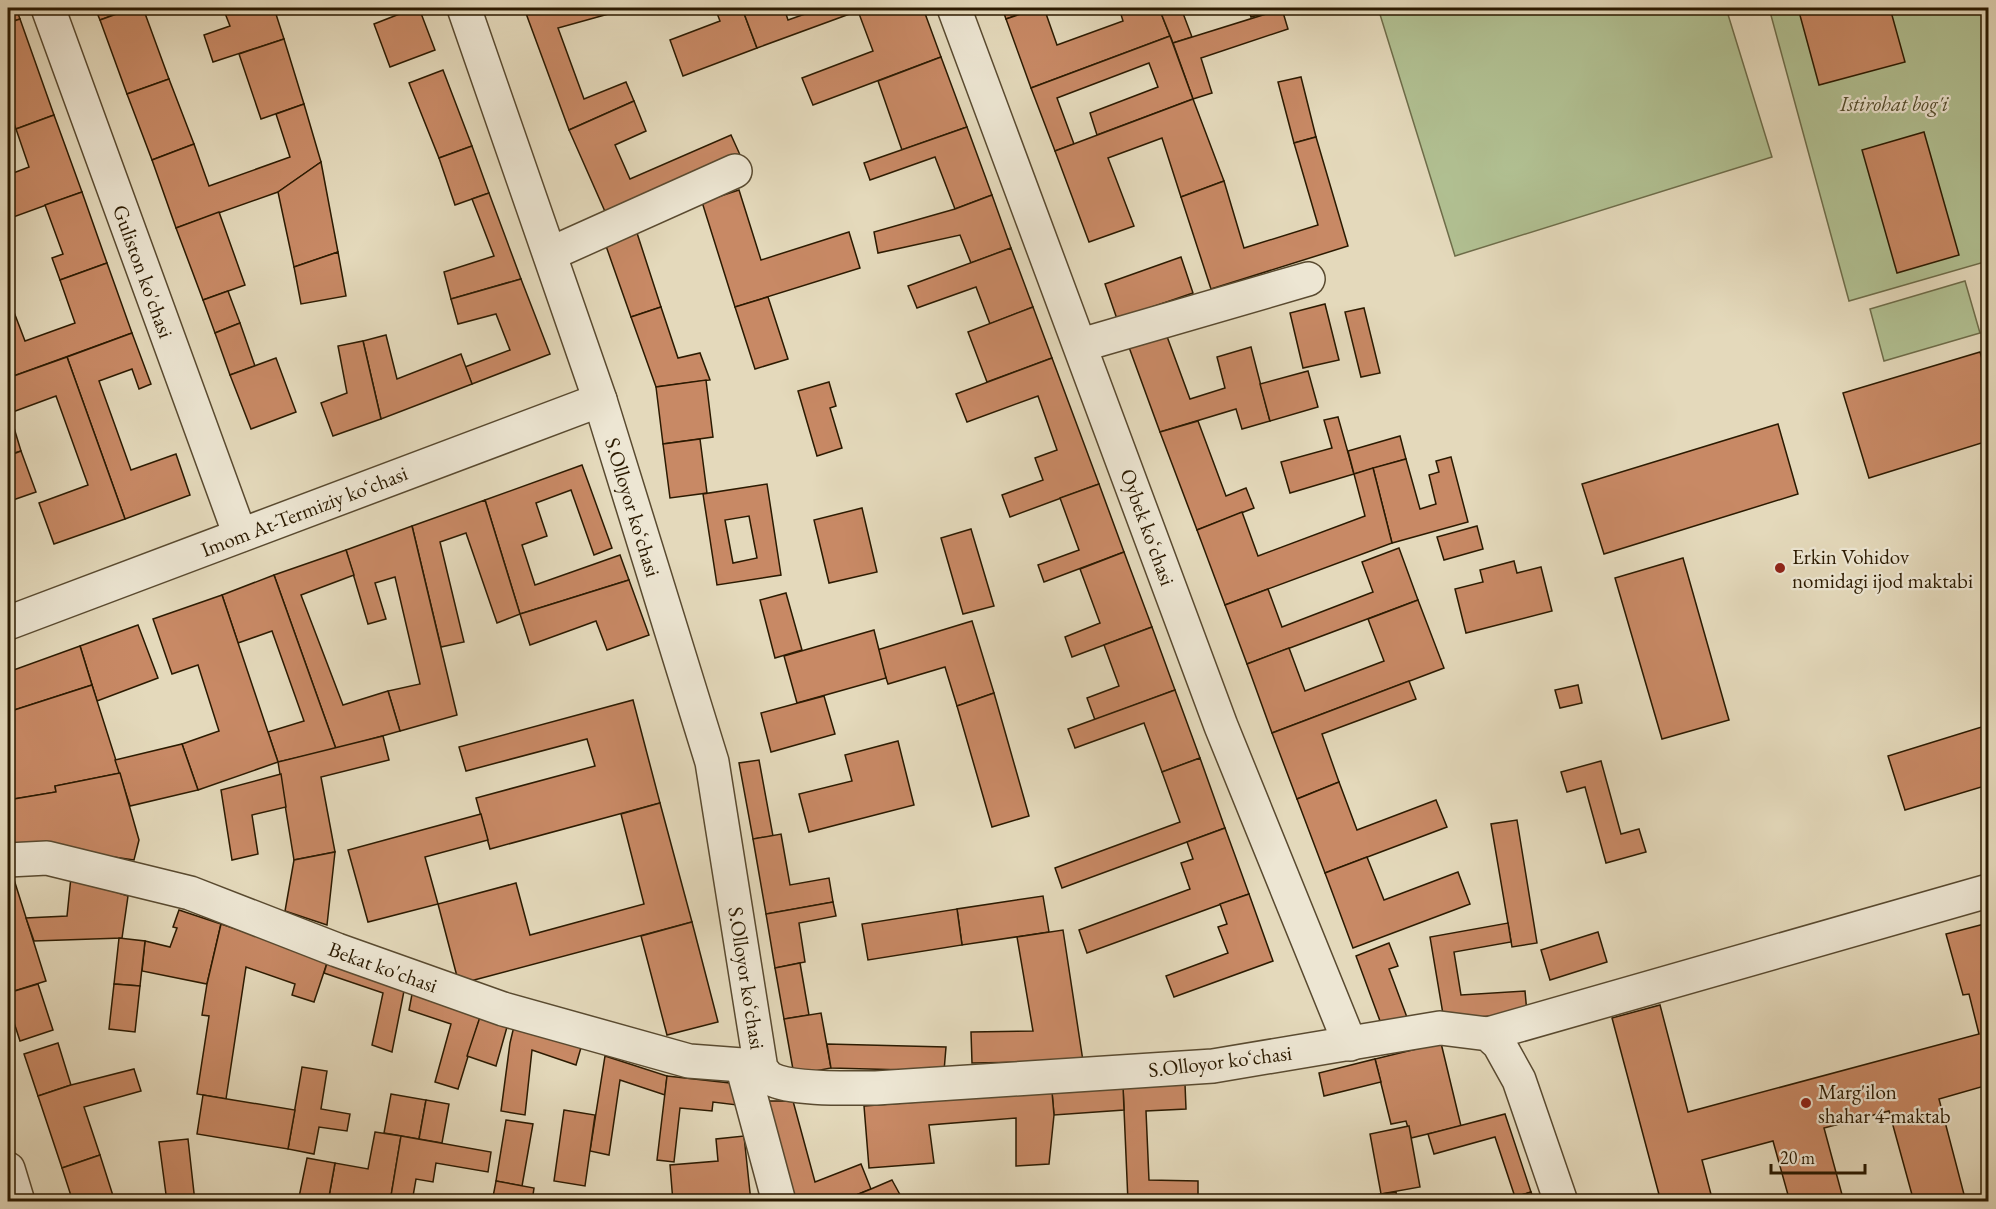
<svg xmlns="http://www.w3.org/2000/svg" width="1996" height="1209" font-family="'EB Garamond',serif">
	<rect width="100%" height="100%" fill="#e4d9bb"/>
	<filter id="stains"><feTurbulence type="fractalNoise" baseFrequency=".00333" numOctaves="4"/><feColorMatrix values="0 0 0 0 .2 0 0 0 0 .09 0 0 0 0 .02 0 0 0 .5 -.17"/></filter>
	<radialGradient id="worn" r=".72"><stop offset=".6" stop-color="#630" stop-opacity="0"/><stop offset="1" stop-color="#630" stop-opacity=".3"/></radialGradient>
	<!-- green -->
	<g fill="#b1c092" stroke="#6e6d4a" stroke-width="1.5">
		<polygon points="1378,8 1726,8 1772,157 1455,256"/>
		<polygon points="1769,8 1988,8 1988,261 1849,301"/>
		<polygon points="1965,281 1980,333 1884,361 1870,309"/>
	</g>
	<!-- building -->
	<g fill="#c88965" stroke="#2b1a01" stroke-width="1.5" fill-rule="evenodd">
		<polygon points="8,8 16,8 20,19 8,23"/>
		<polygon points="95,8 133,8 100,20"/>
		<polygon points="133,8 143,8 169,79 127,94 100,20"/>
		<polygon points="223,8 274,8 284,39 213,62 204,35 230,26"/>
		<polygon points="400,8 419,8 435,50 390,67 374,24 402,13"/>
		<polygon points="524,8 630,8 558,28 584,99 626,82 634,101 569,130"/>
		<polygon points="715,8 742,8 757,48 683,76 670,40 720,21"/>
		<polygon points="742,8 784,8 788,20 822,8 866,8 757,48"/>
		<polygon points="866,8 923,8 941,57 813,105 802,78 873,51 858,11"/>
		<polygon points="1002,8 1038,8 1006,19"/>
		<polygon points="1038,8 1044,8 1057,45 1123,21 1119,8 1159,8 1170,36 1031,88 1006,19"/>
		<polygon points="1159,8 1181,8 1192,37 1173,43"/>
		<polygon points="1248,8 1281,8 1282,9 1251,17"/>
		<polygon points="1798,8 1890,8 1905,62 1819,85"/>
		<polygon points="1282,9 1288,29 1201,58 1212,93 1193,99 1173,43"/>
		<polygon points="20,19 54,115 16,129 8,106 8,23"/>
		<polygon points="1170,36 1193,99 1097,135 1090,113 1158,87 1149,63 1057,98 1074,144 1055,151 1031,88"/>
		<polygon points="284,39 304,104 261,119 239,54"/>
		<polygon points="941,57 967,127 902,150 878,81"/>
		<polygon points="443,70 472,146 439,158 409,83"/>
		<polygon points="1301,77 1316,137 1294,143 1278,82"/>
		<polygon points="169,79 194,144 152,160 127,94"/>
		<polygon points="1193,99 1224,181 1181,197 1162,138 1108,158 1134,226 1089,242 1055,151"/>
		<polygon points="634,101 646,131 615,145 630,179 731,135 741,157 607,216 569,130"/>
		<polygon points="304,104 321,162 278,192 176,228 152,160 194,144 209,186 290,157 276,114"/>
		<polygon points="54,115 82,192 8,219 8,175 29,167 16,129"/>
		<polygon points="967,127 992,195 955,209 935,157 870,180 864,163"/>
		<polygon points="1924,132 1959,255 1897,273 1862,150"/>
		<polygon points="1316,137 1348,246 1211,289 1181,197 1224,181 1244,248 1318,225 1294,143"/>
		<polygon points="472,146 489,193 455,205 439,158"/>
		<polygon points="321,162 338,252 294,267 278,192"/>
		<polygon points="739,190 761,260 849,232 860,268 735,307 702,202"/>
		<polygon points="82,192 107,263 60,280 52,258 63,254 45,205"/>
		<polygon points="489,193 521,279 451,299 444,272 494,256 472,199"/>
		<polygon points="992,195 1011,248 971,263 960,235 878,253 874,232 955,209"/>
		<polygon points="219,212 245,285 203,300 176,228"/>
		<polygon points="637,233 661,307 631,317 606,246"/>
		<polygon points="1011,248 1033,307 990,324 976,287 917,308 908,286"/>
		<polygon points="338,252 346,296 301,304 294,267"/>
		<polygon points="1181,257 1193,293 1117,319 1105,284"/>
		<polygon points="107,263 132,333 8,378 8,300 9,299 25,341 75,323 60,280"/>
		<polygon points="521,279 550,354 472,384 465,367 510,350 496,314 458,324 451,299"/>
		<polygon points="228,291 240,323 215,333 203,300"/>
		<polygon points="768,297 788,359 755,369 735,307"/>
		<polygon points="1325,304 1339,360 1303,368 1290,313"/>
		<polygon points="661,307 678,358 700,353 710,380 656,387 631,317"/>
		<polygon points="1033,307 1052,358 987,382 968,332"/>
		<polygon points="1364,308 1380,373 1361,377 1345,312"/>
		<polygon points="240,323 255,366 230,375 215,333"/>
		<polygon points="1165,331 1190,399 1225,388 1217,357 1251,347 1270,421 1242,429 1236,409 1160,432 1126,339"/>
		<polygon points="132,333 151,384 139,389 132,369 99,381 131,470 176,454 190,495 125,519 67,357"/>
		<polygon points="386,335 397,379 461,354 472,384 381,419 363,341"/>
		<polygon points="363,341 381,419 333,436 321,403 347,393 338,346"/>
		<polygon points="1980,352 1988,378 1988,441 1869,478 1843,393"/>
		<polygon points="67,357 125,519 54,544 39,503 88,485 56,396 10,413 8,408 8,378"/>
		<polygon points="276,358 296,412 251,429 230,375"/>
		<polygon points="1052,358 1099,484 1010,517 1002,495 1043,480 1035,458 1057,450 1038,396 967,422 956,394"/>
		<polygon points="1308,371 1318,407 1270,421 1260,384"/>
		<polygon points="706,380 713,437 663,444 656,387"/>
		<polygon points="829,382 836,406 830,408 842,448 817,456 798,391"/>
		<polygon points="8,408 21,451 8,455"/>
		<polygon points="1338,417 1354,474 1290,493 1281,462 1332,448 1324,420"/>
		<polygon points="1198,421 1226,496 1246,488 1254,508 1197,530 1160,432"/>
		<polygon points="1778,424 1798,494 1604,554 1582,484"/>
		<polygon points="1400,436 1406,459 1354,474 1348,451"/>
		<polygon points="700,439 707,493 670,498 663,444"/>
		<polygon points="21,451 36,492 13,500 8,485 8,456"/>
		<polygon points="1451,457 1468,522 1392,543 1373,468 1406,459 1420,509 1436,504 1429,475 1439,472 1436,461"/>
		<polygon points="582,465 612,548 594,555 571,490 536,503 547,536 522,545 535,585 620,555 629,580 520,614 485,500"/>
		<polygon points="1373,468 1392,543 1225,605 1197,530 1242,512 1258,556 1365,516 1354,474"/>
		<path d="M767,484L781,575L717,585L703,494ZM749,516L757,558L733,563L725,520Z"/>
		<polygon points="1099,484 1124,552 1044,582 1038,565 1079,550 1060,498"/>
		<polygon points="485,500 520,614 497,623 466,533 440,542 464,642 441,647 412,526"/>
		<polygon points="862,508 877,572 829,583 814,520"/>
		<polygon points="412,526 457,715 400,731 388,691 420,684 395,577 375,583 386,619 368,624 346,550"/>
		<polygon points="1477,526 1483,549 1444,560 1437,537"/>
		<polygon points="971,529 994,606 963,614 941,538"/>
		<polygon points="1399,548 1418,600 1247,664 1225,605 1268,589 1282,627 1373,592 1362,562"/>
		<polygon points="346,550 354,575 301,595 343,705 388,691 400,731 336,749 274,575"/>
		<polygon points="1124,552 1152,627 1072,657 1065,637 1100,623 1080,569"/>
		<polygon points="1683,558 1729,720 1662,739 1615,578"/>
		<polygon points="1514,561 1517,573 1541,567 1552,611 1466,633 1455,589 1483,582 1480,570"/>
		<polygon points="274,575 336,749 278,762 268,732 304,721 272,631 238,643 222,595"/>
		<polygon points="629,580 649,635 607,650 596,621 530,645 520,614"/>
		<polygon points="786,593 802,650 775,658 760,600"/>
		<polygon points="222,595 278,762 198,790 182,744 219,731 198,665 172,674 153,619"/>
		<polygon points="1418,600 1444,668 1272,733 1247,664 1289,648 1305,691 1384,661 1368,619"/>
		<polygon points="972,621 994,693 957,706 945,667 888,684 877,650"/>
		<polygon points="138,625 158,678 97,701 80,646"/>
		<polygon points="1152,627 1175,690 1095,720 1087,698 1119,686 1104,645"/>
		<polygon points="874,630 886,678 797,703 784,656"/>
		<polygon points="80,646 92,685 8,712 8,672"/>
		<polygon points="1409,681 1416,699 1322,734 1339,782 1297,799 1272,733"/>
		<polygon points="92,685 120,773 55,786 56,792 8,800 8,712"/>
		<polygon points="1578,685 1582,703 1560,708 1555,690"/>
		<polygon points="1175,690 1200,758 1162,772 1144,723 1075,748 1068,729"/>
		<polygon points="994,693 1029,816 992,827 957,706"/>
		<polygon points="824,696 835,734 771,752 761,713"/>
		<polygon points="633,700 660,803 490,849 476,798 595,766 587,739 466,771 459,747"/>
		<polygon points="1988,725 1988,785 1905,810 1888,756"/>
		<polygon points="383,736 389,760 321,777 335,852 294,860 278,762"/>
		<polygon points="898,741 914,805 809,832 799,794 852,781 845,755"/>
		<polygon points="182,744 198,790 130,806 115,760"/>
		<polygon points="1200,758 1225,828 1062,888 1055,868 1180,822 1162,772"/>
		<polygon points="759,760 773,836 753,839 739,763"/>
		<polygon points="1601,761 1621,834 1639,829 1646,852 1606,863 1585,787 1567,792 1561,772"/>
		<polygon points="120,773 139,840 134,860 52,848 8,849 8,800 56,792 55,786"/>
		<polygon points="281,774 286,807 252,815 258,854 232,860 221,790"/>
		<polygon points="1339,782 1357,830 1436,800 1447,827 1325,873 1297,799"/>
		<polygon points="660,803 692,922 459,984 438,904 516,883 530,935 644,904 621,814"/>
		<polygon points="481,814 488,840 425,857 438,904 368,922 348,850"/>
		<polygon points="1517,820 1537,943 1512,947 1491,824"/>
		<polygon points="1225,828 1249,894 1087,953 1079,930 1190,889 1181,863 1193,859 1187,842"/>
		<polygon points="781,834 790,885 829,878 833,902 766,914 753,839"/>
		<polygon points="335,852 327,925 285,911 294,860"/>
		<polygon points="1367,857 1384,900 1458,872 1470,904 1353,948 1325,873"/>
		<polygon points="8,870 11,870 46,981 8,993"/>
		<polygon points="71,877 128,896 122,938 34,941 26,918 67,916"/>
		<polygon points="1249,894 1273,961 1174,997 1166,976 1228,953 1218,927 1227,924 1220,904"/>
		<polygon points="1043,896 1049,932 962,945 957,909"/>
		<polygon points="833,902 836,916 799,923 805,962 775,968 766,914"/>
		<polygon points="957,909 962,945 868,960 862,924"/>
		<polygon points="179,910 221,924 207,984 142,971 145,941 170,947 177,928 173,927"/>
		<polygon points="692,922 718,1022 667,1035 641,936"/>
		<polygon points="1508,923 1511,942 1454,952 1461,995 1525,991 1527,1013 1444,1020 1430,937"/>
		<polygon points="1988,923 1988,1085 1939,1099 1966,1202 1914,1202 1889,1111 1824,1128 1844,1202 1790,1202 1773,1141 1702,1160 1713,1202 1661,1202 1612,1018 1660,1005 1688,1112 1979,1034 1969,994 1963,995 1946,934"/>
		<polygon points="221,924 328,960 314,1002 292,995 295,984 246,967 226,1099 197,1094 209,1016 202,1015 207,984"/>
		<polygon points="1063,930 1083,1061 972,1063 971,1032 1033,1031 1017,937"/>
		<polygon points="1598,932 1607,962 1550,980 1541,950"/>
		<polygon points="119,938 145,941 140,986 114,984"/>
		<polygon points="1389,943 1398,966 1389,969 1408,1020 1383,1029 1356,956"/>
		<polygon points="328,960 405,986 392,1052 372,1045 383,993 324,973"/>
		<polygon points="800,963 809,1015 784,1019 775,968"/>
		<polygon points="38,984 53,1030 20,1041 8,1004 8,993"/>
		<polygon points="114,984 140,986 135,1032 109,1029"/>
		<polygon points="413,989 482,1011 458,1089 435,1082 451,1024 409,1010"/>
		<polygon points="482,1011 509,1020 496,1066 467,1056"/>
		<polygon points="821,1013 831,1068 794,1075 784,1019"/>
		<polygon points="515,1022 582,1044 576,1065 532,1050 525,1115 501,1111 510,1043"/>
		<polygon points="58,1043 71,1085 38,1096 24,1054"/>
		<polygon points="1441,1043 1461,1126 1411,1138 1406,1121 1391,1124 1375,1059"/>
		<polygon points="827,1044 946,1047 944,1071 831,1068"/>
		<polygon points="605,1056 667,1076 665,1095 620,1080 609,1155 590,1151"/>
		<polygon points="1375,1059 1381,1082 1324,1096 1319,1073"/>
		<polygon points="302,1067 327,1071 321,1109 350,1114 347,1131 319,1127 314,1154 288,1149"/>
		<polygon points="134,1069 141,1091 84,1107 100,1155 62,1168 38,1096 71,1085"/>
		<polygon points="667,1076 739,1084 737,1105 713,1102 712,1111 680,1108 674,1162 657,1160"/>
		<polygon points="1185,1084 1186,1109 1146,1111 1149,1180 1198,1181 1198,1202 1128,1202 1123,1086"/>
		<polygon points="1123,1086 1124,1110 1054,1115 1052,1092"/>
		<polygon points="1052,1092 1054,1115 1049,1164 1016,1166 1016,1118 929,1125 934,1163 869,1168 864,1106"/>
		<polygon points="391,1094 426,1100 419,1139 384,1133"/>
		<polygon points="203,1095 295,1110 288,1149 197,1134"/>
		<polygon points="426,1100 449,1104 442,1143 419,1139"/>
		<polygon points="766,1101 793,1101 815,1182 861,1164 871,1189 839,1202 799,1202 788,1188"/>
		<polygon points="564,1110 595,1115 585,1186 554,1181"/>
		<polygon points="1505,1114 1531,1192 1515,1197 1495,1137 1434,1154 1428,1134"/>
		<polygon points="506,1120 533,1124 522,1186 496,1181"/>
		<polygon points="1409,1126 1420,1187 1381,1194 1370,1134"/>
		<polygon points="375,1132 401,1136 390,1202 328,1202 335,1163 368,1169"/>
		<polygon points="401,1136 491,1152 488,1172 436,1163 433,1182 416,1179 412,1202 390,1202"/>
		<polygon points="744,1136 751,1202 673,1202 670,1165 718,1161 716,1139"/>
		<polygon points="188,1139 195,1202 167,1202 159,1142"/>
		<polygon points="100,1155 115,1202 73,1202 62,1168"/>
		<polygon points="307,1158 335,1163 328,1202 298,1202"/>
		<polygon points="892,1180 904,1202 839,1202 871,1189"/>
		<polygon points="496,1181 534,1188 532,1202 492,1202"/>
		<polygon points="1396,1192 1398,1202 1344,1202 1381,1194"/>
		<polygon points="1531,1192 1535,1202 1460,1202 1515,1197"/>
	</g>
	<g fill="none" stroke-linecap="round" stroke-linejoin="round">
		<defs>
			<g id="street">
				<path id="s1" d="M48,8L240,535"/>
				<path d="M464,8L600,400L712,762L761,1069C764,1072 767,1077 771,1079C792,1090 851,1088 876,1088L1213,1066L1440,1028L1488,1034L1499,1044L1519,1080L1561,1202"/>
				<polyline points="954,8 1221,726 1350,1044"/>
				<polyline points="550,254 735,171"/>
				<polyline points="1081,345 1308,279"/>
				<polyline points="8,623 600,400"/>
				<path id="s2" d="M8,860L47,858L190,893L337,950L503,1009L689,1061L742,1065L761,1069"/>
				<polyline points="1488,1034 1988,891"/>
				<polyline points="742,1065 779,1202"/>
				<polyline points="8,1169 18,1202"/>
			</g>
		</defs>
		<!-- street casing -->
		<use href="#street" stroke="#594a30" stroke-width="36"/>
		<!-- street -->
		<use href="#street" stroke="#ede6d3" stroke-width="33"/>
	</g>
	<!-- markers -->
	<g fill="#8f2418" stroke="#ede6d3" stroke-width="2">
		<circle cx="1780" cy="568" r="6"/>
		<circle cx="1806" cy="1103" r="6"/>
	</g>
	<g text-anchor="middle" dominant-baseline="central" stroke-width="4.5" stroke-linejoin="round" paint-order="stroke">
		<!-- park labels -->
		<g font-size="21" font-style="italic" fill="#534c2c" stroke="#ede6d3">
			<text x="1894" y="103">Istirohat bog'i</text>
		</g>
		<!-- street labels -->
		<g font-size="21" fill="#2b1a01" stroke="#ede6d3">
			<text stroke="none"><textPath href="#s1" startOffset="280">Guliston ko'chasi</textPath></text>
			<text transform="translate(633 507) rotate(73)">S.Olloyor koʻchasi</text>
			<text transform="translate(304 511) rotate(-21)">Imom At-Termiziy koʻchasi</text>
			<text transform="translate(1148 527) rotate(70)">Oybek koʻchasi</text>
			<text stroke="none"><textPath href="#s2" startOffset="393">Bekat ko'chasi</textPath></text>
			<text transform="translate(747 978) rotate(81)">S.Olloyor koʻchasi</text>
			<text transform="translate(1220 1061) rotate(-7)">S.Olloyor koʻchasi</text>
		</g>
		<!-- poi labels -->
		<g font-size="21" fill="#2b1a01" stroke="#ede6d3" text-anchor="start">
			<text x="1792" y="556">Erkin Vohidov<tspan x="1792" dy="24">nomidagi ijod maktabi</tspan></text>
			<text x="1818" y="1091">Marg'ilon<tspan x="1818" dy="24">shahar 4-maktab</tspan></text>
		</g>
	</g>
	<!-- margin -->
	<rect width="1996" height="1209" fill="none" stroke="#e4d9bb" stroke-width="30"/>
	<rect x="9" y="9" width="1978" height="1191" fill="none" stroke="#2b1a01" stroke-width="3"/>
	<rect x="15" y="15" width="1966" height="1179" fill="none" stroke="#2b1a01" stroke-width="1.5"/>
	<!-- scale -->
	<path d="M1771 1164v9h94v-9" fill="none" stroke="#2b1a01" stroke-width="3"/>
	<text x="1780" y="1164" font-size="18" fill="#2b1a01" stroke="#ede6d3" stroke-width="4.5" paint-order="stroke">20 m</text>
	<rect width="100%" height="100%" filter="url(#stains)"/>
	<rect width="100%" height="100%" fill="url(#worn)"/>
</svg>
